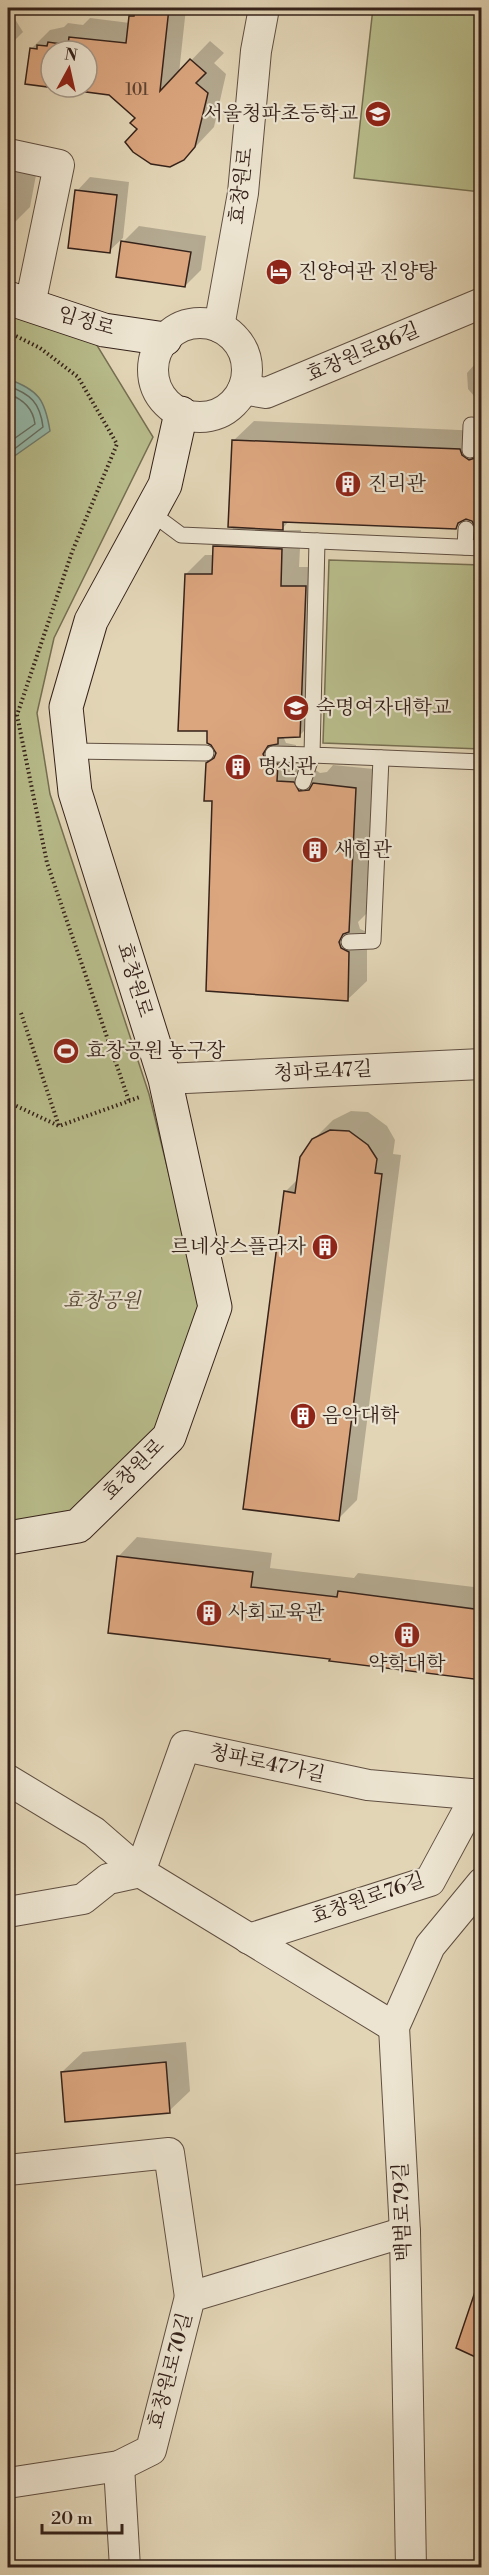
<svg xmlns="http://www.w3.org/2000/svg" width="489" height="2575" font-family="'Libre Bodoni','Noto Serif KR',serif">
	<rect width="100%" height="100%" fill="#e2d5b6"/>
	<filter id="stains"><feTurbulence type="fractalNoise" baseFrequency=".00333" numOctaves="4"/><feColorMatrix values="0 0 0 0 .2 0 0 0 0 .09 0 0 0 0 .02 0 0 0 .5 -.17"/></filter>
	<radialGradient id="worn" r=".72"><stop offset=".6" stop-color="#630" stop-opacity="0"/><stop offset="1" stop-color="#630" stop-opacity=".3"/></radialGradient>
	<!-- green -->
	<g fill="#b8bc8b" stroke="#766f52" stroke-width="1.5">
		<polygon points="373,8 481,8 481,192 354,178"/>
		<polygon points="8,308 95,342 153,437 54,638 37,713 50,794 149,1094 202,1307 158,1432 73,1514 8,1528"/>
		<polygon points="329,560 481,565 481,749 323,743"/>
	</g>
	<!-- water -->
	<path fill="#95b9aa" stroke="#6f7d70" stroke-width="1.5" d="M8,379C39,390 45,400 50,431L13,457L8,456Z"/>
	<!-- shadow -->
	<g fill="#0003">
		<polygon points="8,8 23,32 8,47"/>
		<polygon points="136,8 186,8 179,73 210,41 224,53 214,63 226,74 214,127 184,159 110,94 57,87 87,87 87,51 51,51 51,86 31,49 50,30 64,27 68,23 83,25 90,18 130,23"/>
		<polygon points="8,143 39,159 30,207 14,223 8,222"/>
		<polygon points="90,177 129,182 123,238 109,251 77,191"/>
		<polygon points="139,226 206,236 201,270 185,286 123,242"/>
		<polygon points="482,356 482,399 474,396 468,389 467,373"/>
		<polygon points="254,421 482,431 482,528 473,520 464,519 456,527 290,520 281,530 301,530 299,567 325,567 318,717 299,736 283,736 286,743 296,745 296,762 312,763 314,769 320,773 327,772 333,765 374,769 368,912 358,922 360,929 367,932 367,981 347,1000 213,799 207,763 217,754 209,730 186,574 205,555 214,555 215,547 235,526 233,441"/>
		<polygon points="482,917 482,971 477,971"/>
		<polygon points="351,1111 368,1112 387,1126 395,1140 393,1154 401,1155 357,1500 338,1519 285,1192 298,1179 313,1140 333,1120"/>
		<polygon points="137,1537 272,1553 270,1568 354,1578 358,1573 482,1588 482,1678 331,1657 118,1557"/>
		<polygon points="186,2042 190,2091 169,2111 62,2072 83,2052"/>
	</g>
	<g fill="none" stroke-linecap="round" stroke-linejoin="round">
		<!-- shore -->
		<g stroke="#656e62" stroke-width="1.5">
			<path d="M8,386C31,394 40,403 43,427L13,450H8"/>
			<path d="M8,394C23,399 33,408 35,424L8,443"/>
		</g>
	</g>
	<!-- building -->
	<g fill="#dba57e" stroke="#35221a" stroke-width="1.5" fill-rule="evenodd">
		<path d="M135,8H169L160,91L190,59L206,73L196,83L208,93L195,147L184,160L170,167L151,164L133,152L125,142L137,129L130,123L135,118L109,95L25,84L30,48L37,49V45L47,46L48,42L68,45L69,37L126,43L129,16H134ZM51,51H87V87H51Z"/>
		<polygon points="75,190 117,195 110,253 68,248"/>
		<polygon points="121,241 191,252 185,287 116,277"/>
		<polygon points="232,440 460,449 462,455 469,460 475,458 482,450 482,529 476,529 472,521 466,519 458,523 456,529 283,522 283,530 228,527"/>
		<polygon points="213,546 282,549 281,586 306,586 300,737 278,738 278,744 268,746 263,754 267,762 278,764 277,781 294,782 299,791 309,790 313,783 356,788 349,932 343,934 339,942 341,948 349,952 348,1001 206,991 212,801 204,801 206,763 214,758 216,753 211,745 207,743 207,731 178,731 185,574 212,574"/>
		<polygon points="330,1130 349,1131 368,1145 377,1159 375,1173 382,1174 339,1521 243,1509 284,1191 295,1193 300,1157 312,1139"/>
		<polygon points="117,1556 253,1572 251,1587 337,1597 338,1591 482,1610 482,1680 329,1661 330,1659 108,1633"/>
		<polygon points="166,2062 170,2113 65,2122 61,2072"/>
		<polygon points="478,2283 482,2283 482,2360 456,2348"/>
	</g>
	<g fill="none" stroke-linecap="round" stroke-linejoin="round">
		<defs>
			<g id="lane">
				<polyline points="470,450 471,425 482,426"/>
				<polyline points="150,512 181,535 482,548"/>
				<polyline points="317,541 312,755 482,762"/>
				<polyline points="465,547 466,529"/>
				<polyline points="71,751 206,753"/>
				<polyline points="273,754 312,755 303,782"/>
				<polyline points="349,942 373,941 381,758"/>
			</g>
			<g id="street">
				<polyline points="8,154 59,165 30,305"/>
				<circle cx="200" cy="370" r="47"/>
				<polyline points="219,327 243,193 256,51 264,8"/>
				<polyline points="243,389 266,393 482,303"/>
				<polyline points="165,1079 482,1064"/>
				<polyline points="8,1780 94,1832 140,1872 185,1746 368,1785 482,1795"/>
				<polyline points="8,1912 83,1899 108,1879 140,1872 394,2027"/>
				<polyline points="249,1939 430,1881 477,1794"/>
				<polyline points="8,2170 169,2153 190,2297"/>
				<polyline points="119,2466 125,2568"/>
				<polyline points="8,2483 119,2466 151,2450 190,2297 405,2232"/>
				<polyline points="411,2568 405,2232 394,2027 430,1946 482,1883"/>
			</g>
			<g id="secondary">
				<polyline points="8,298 104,330 165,339"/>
				<polyline points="8,1538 78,1526 169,1437 215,1307 165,1079 75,792 66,707 91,621 165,485 181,413"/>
			</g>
		</defs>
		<!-- lane casing -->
		<use href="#lane" stroke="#604f41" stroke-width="17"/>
		<!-- street casing -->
		<use href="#street" stroke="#604f41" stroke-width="32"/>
		<!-- secondary casing -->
		<use href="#secondary" stroke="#35221a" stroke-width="35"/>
		<!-- path -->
		<g stroke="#35221a" stroke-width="4" stroke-dasharray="1.5 3" stroke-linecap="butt">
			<polyline points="8,332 40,348 78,377 117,444 72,552 17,715 47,863 129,1101"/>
			<polyline points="21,1013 59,1126"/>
			<polyline points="8,1102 59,1126 140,1097"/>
		</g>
		<!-- lane -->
		<use href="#lane" stroke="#ece4d0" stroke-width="15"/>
		<!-- street -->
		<use href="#street" stroke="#ece4d0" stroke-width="30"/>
		<!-- secondary -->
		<use href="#secondary" stroke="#ece4d0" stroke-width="33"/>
	</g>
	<!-- icons -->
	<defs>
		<symbol id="school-disc" viewBox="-11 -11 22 22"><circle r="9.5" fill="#8f2418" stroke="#ece4d0"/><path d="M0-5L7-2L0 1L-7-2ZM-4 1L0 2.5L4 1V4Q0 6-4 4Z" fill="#fff"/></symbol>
		<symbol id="hotel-disc" viewBox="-11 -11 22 22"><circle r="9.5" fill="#8f2418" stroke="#ece4d0"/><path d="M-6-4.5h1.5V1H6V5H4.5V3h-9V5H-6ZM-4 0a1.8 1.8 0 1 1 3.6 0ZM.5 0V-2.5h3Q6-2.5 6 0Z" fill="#fff"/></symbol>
		<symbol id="building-disc" viewBox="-11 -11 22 22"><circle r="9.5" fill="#8f2418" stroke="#ece4d0"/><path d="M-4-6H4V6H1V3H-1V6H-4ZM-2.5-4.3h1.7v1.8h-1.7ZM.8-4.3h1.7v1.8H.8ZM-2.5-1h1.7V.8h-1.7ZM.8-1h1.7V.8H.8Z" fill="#fff"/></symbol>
		<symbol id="university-disc" viewBox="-11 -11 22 22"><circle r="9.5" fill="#8f2418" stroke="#ece4d0"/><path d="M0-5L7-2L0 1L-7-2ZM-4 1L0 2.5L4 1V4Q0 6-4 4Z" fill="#fff"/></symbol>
		<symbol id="stadium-disc" viewBox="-11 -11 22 22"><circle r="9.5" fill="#8f2418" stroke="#ece4d0"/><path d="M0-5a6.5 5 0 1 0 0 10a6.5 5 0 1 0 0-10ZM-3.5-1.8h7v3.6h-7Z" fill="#fff"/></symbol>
	</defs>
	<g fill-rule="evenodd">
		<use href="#school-disc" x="363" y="99" width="30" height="30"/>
		<use href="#hotel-disc" x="264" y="257" width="30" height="30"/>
		<use href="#building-disc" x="333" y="469" width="30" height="30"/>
		<use href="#university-disc" x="281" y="693" width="30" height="30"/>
		<use href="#building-disc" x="223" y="752" width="30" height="30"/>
		<use href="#building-disc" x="300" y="835" width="30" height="30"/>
		<use href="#stadium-disc" x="51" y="1036" width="30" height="30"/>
		<use href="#building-disc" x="310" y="1232" width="30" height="30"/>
		<use href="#building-disc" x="288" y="1401" width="30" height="30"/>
		<use href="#building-disc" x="194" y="1598" width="30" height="30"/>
		<use href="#building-disc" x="392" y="1620" width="30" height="30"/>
	</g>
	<g text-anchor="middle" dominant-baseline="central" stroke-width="4.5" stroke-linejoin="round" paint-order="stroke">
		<!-- number labels -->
		<g font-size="16" fill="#5e4333">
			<text x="137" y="90">101</text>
		</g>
		<!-- poi labels -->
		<g font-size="20" fill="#35221a" stroke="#ece4d0" text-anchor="start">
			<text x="358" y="114" text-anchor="end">서울청파초등학교</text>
			<text x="298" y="272">진양여관 진양탕</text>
			<text x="368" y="484">진리관</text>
			<text x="316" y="708">숙명여자대학교</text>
			<text x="258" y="767">명신관</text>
			<text x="334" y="850">새힘관</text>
			<text x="86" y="1051">효창공원 농구장</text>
			<text x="306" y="1247" text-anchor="end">르네상스플라자</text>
			<text x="322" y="1416">음악대학</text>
			<text x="228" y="1613">사회교육관</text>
			<text x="407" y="1664" text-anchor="middle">약학대학</text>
		</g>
		<!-- street labels -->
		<g font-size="20" fill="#35221a" stroke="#ece4d0">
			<text transform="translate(242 186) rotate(-83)">효창원로</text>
			<text transform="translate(86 322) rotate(16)">임정로</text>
			<text transform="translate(363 353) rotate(-23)">효창원로86길</text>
			<text transform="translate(134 980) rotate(73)">효창원로</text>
			<text transform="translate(323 1072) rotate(-3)">청파로47길</text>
			<text transform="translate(134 1470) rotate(-45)">효창원로</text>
			<text transform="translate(267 1764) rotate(12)">청파로47가길</text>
			<text transform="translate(368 1899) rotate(-19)">효창원로76길</text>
			<text transform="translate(403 2212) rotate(-92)">백범로79길</text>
			<text transform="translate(171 2371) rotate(-75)">효창원로70길</text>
		</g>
		<!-- park labels -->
		<g font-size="20" font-style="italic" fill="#564836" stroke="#ece4d0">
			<text x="102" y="1301">효창공원</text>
		</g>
	</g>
	<!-- margin -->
	<rect width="489" height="2575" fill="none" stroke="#e2d5b6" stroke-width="30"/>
	<rect x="9" y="9" width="471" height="2557" fill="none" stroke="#35221a" stroke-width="3"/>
	<rect x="15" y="15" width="459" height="2545" fill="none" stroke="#35221a" stroke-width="1.5"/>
	<!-- north arrow -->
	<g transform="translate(69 69) rotate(8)"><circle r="28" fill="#ece4d0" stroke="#a39687" stroke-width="1.5"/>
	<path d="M0-4.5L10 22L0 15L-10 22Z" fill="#8f2418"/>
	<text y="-9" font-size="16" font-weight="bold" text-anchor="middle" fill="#35221a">N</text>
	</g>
	<!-- scale -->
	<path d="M42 2524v9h80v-9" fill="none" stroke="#35221a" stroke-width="3"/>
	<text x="51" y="2524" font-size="18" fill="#35221a" stroke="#ece4d0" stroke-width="4.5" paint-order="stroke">20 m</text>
	<rect width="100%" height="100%" filter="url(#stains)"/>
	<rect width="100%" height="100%" fill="url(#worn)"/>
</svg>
